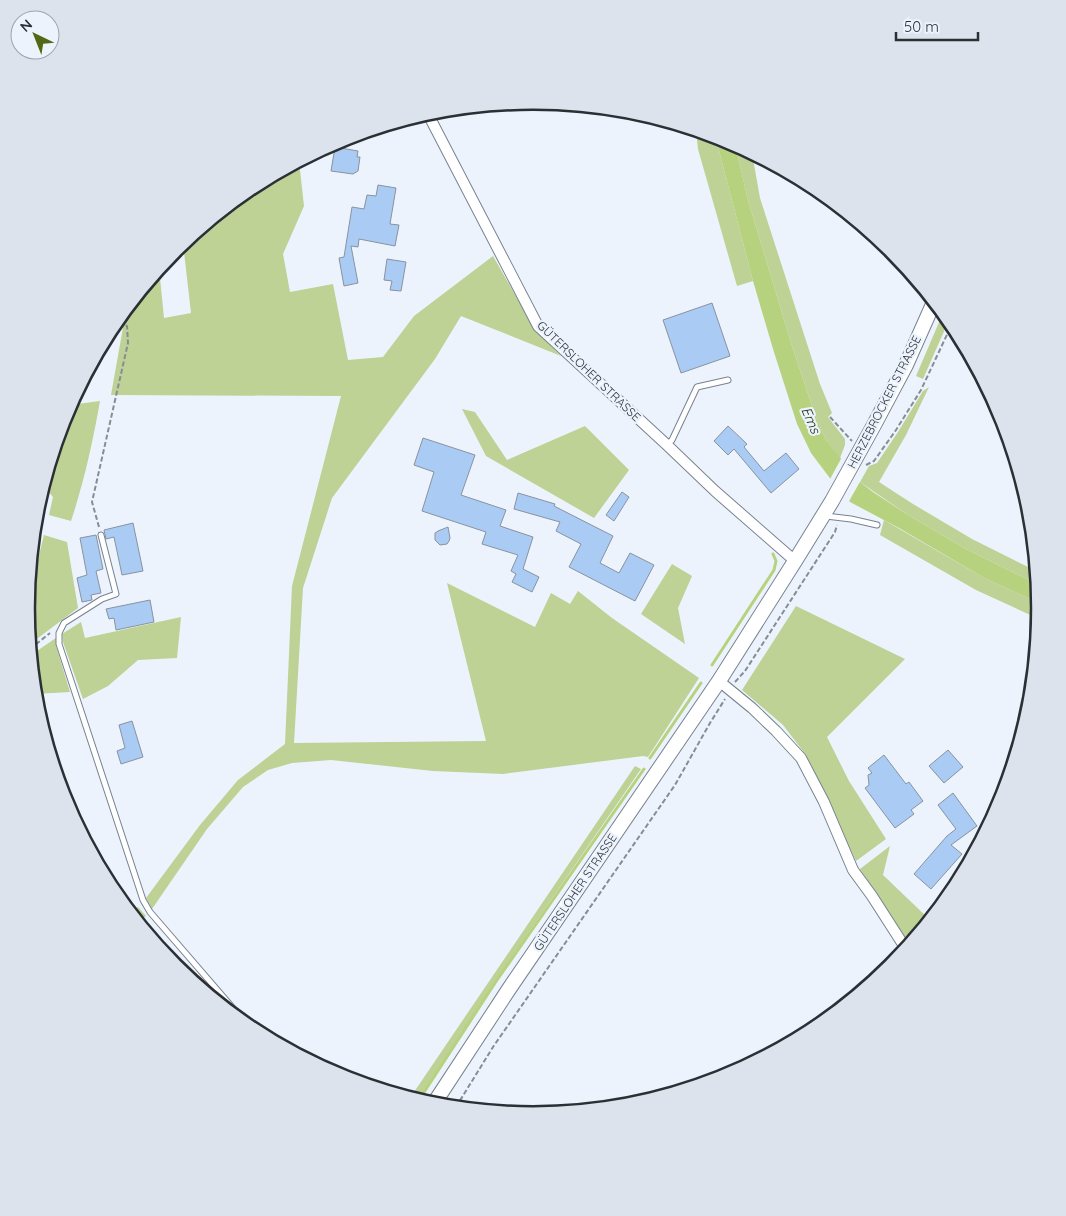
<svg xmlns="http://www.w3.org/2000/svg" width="1066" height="1216" font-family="Quicksand,sans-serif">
	<rect width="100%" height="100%" fill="#ecf3fc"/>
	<!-- green -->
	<g fill="#bdd294">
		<polygon points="696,130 717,137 717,143 753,281 737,286 698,149"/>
		<polygon points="735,144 752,153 760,198 820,384 832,413 828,417 845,439 845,445 840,458 826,440 815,415 792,346 748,200"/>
		<polygon points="299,161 304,206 283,254 290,292 333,284 348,360 383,357 414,316 493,256 535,330 561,356 461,316 435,359 332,498 303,588 294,743 486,741 447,583 535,627 551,593 570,604 578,591 612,618 699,678 648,757 643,756 503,774 433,771 331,760 292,763 268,770 243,787 207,829 152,909 146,898 200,825 238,780 285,744 292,586 341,396 111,395 124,322 122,314 159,268 164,318 191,313 183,243 252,186"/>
		<polygon points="943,313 949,320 923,379 916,376"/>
		<polygon points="929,387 906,435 879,482 913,504 972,539 1036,571 1037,584 964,548 908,515 860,482 869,466 877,463 898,432 923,391"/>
		<path d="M100,401C93,441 84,482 71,521L49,515L53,497L43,485L65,414L70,405Z"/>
		<polygon points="462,409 475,412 507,460 585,426 629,470 594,518 486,456"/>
		<polygon points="884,520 984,578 1039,603 1039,619 976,590 880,535"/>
		<polygon points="44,535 67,542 78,608 30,644 26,607"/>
		<polygon points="672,564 692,576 678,608 685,644 641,614"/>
		<polygon points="796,606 905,659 827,737 849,781 886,839 856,861 806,755 783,725 742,690"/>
		<polygon points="181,617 177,658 138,660 108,686 83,699 63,642 62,634 81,622 85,638"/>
		<polygon points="56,638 56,646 70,692 35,694 31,655"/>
		<polygon points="635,766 641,769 494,983 418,1100 410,1098"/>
		<polygon points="890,846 883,875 930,920 909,944 860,869"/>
		<polygon points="138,907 146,916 138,921 130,912"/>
	</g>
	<!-- water -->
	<polygon fill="#b7d27e" points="717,137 727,140 735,144 748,200 792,346 815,415 826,440 860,482 873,492 908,515 964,548 1037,584 1039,603 984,578 899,528 850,502 829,477 811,453 797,424 773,349 753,281 717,143"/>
	<!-- pier -->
	<polygon fill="#ecf3fc" points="842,457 861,480 848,503 829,481"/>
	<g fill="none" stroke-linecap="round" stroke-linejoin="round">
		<!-- stream -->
		<g stroke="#b7d27e" stroke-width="3">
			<polyline points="712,665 774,570 776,561 773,554"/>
			<polyline points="650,758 701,683"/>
			<polyline points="419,1100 495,983 644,769"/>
		</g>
	</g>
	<!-- building -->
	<g fill="#aacbf3" stroke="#8893a0">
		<polygon points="335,147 358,151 357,157 360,157 358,171 353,174 331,171"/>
		<polygon points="378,185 396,188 390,224 399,225 395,246 359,239 358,247 351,246 358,283 344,286 339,258 344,257 352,207 364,209 367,195 376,196"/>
		<polygon points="387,259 406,262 401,291 390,290 392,281 384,280"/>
		<polygon points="712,303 730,356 681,373 663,320"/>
		<polygon points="728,426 747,444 744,447 764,471 786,453 799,469 771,493 734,449 728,455 714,441"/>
		<polygon points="423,438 475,455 461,495 506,510 500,526 533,537 523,569 539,577 532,592 512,582 516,574 511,571 518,555 482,544 486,532 422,511 434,472 414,465"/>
		<polygon points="622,492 629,497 614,521 606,515"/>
		<polygon points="518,493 555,504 554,506 613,536 600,563 619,573 630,553 654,565 635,601 569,567 581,544 556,531 560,522 514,509"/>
		<polygon points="133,523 143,571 122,575 114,537 106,539 104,530"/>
		<polygon points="448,527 450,538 449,541 447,544 440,545 435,540 435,533 438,531"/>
		<polygon points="96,535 103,569 96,571 101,593 91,595 92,600 82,602 77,578 87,575 80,538"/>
		<polygon points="150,600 154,622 116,630 114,618 109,619 106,609"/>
		<polygon points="132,721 143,757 121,764 117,751 125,748 119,725"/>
		<polygon points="948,750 963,767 944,783 929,766"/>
		<polygon points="884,755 906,784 909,782 923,801 911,810 914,814 895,828 865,788 869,785 868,775 872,773 868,768"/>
		<polygon points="953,793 977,826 951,845 962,854 931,889 914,874 947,836 956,829 938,805"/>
	</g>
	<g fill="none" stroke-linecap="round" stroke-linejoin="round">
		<defs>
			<g id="lane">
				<polyline points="667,445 672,440 697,387 728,380"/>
				<polyline points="826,516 851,519 877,525"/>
				<polyline points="101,535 116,594 102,599 64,623 59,633 59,644 143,900 150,912 251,1029"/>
			</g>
			<g id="street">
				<polyline points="423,114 430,118 538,326 667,445 715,491 795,561"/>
				<polyline points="719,681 752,708 776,731 801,758 824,802 853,870 872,896 906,949"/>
			</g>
			<polyline id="secondary" points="433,1105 509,989 719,681 795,561 832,501 874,425 906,365 934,302"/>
		</defs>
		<!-- lane casing -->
		<use href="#lane" stroke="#788390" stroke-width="7"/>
		<!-- street casing -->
		<use href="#street" stroke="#788390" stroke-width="12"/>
		<!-- secondary casing -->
		<use href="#secondary" stroke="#788390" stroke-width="16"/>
		<!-- path -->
		<g stroke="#878d94" stroke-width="2" stroke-dasharray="5 2.5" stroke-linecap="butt">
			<polyline points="830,417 852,441"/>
			<polyline points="866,465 874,461 896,430 921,390 952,324"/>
			<polyline points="99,527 92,502 128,343 127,326 117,320"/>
			<polyline points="30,649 50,633"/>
			<polyline points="735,682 745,671 835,532 837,525"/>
			<polyline points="456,1107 493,1047 675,785 710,723 725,699"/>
		</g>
		<!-- lane -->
		<use href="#lane" stroke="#fff" stroke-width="5"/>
		<!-- street -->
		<use href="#street" stroke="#fff" stroke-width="10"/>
		<!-- secondary -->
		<use href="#secondary" stroke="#fff" stroke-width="14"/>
	</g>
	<g text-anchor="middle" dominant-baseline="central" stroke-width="4.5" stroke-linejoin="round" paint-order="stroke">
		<!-- street labels -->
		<g font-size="12" fill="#2b3035" stroke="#ecf3fc">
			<text transform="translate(589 371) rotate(44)">GÜTERSLOHER STRASSE</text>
			<text transform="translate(884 402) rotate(-63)">HERZEBROCKER STRASSE</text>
			<text transform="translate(575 892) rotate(-56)">GÜTERSLOHER STRASSE</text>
		</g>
		<!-- water labels -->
		<g font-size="14" font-style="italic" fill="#252f0b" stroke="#ecf3fc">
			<text transform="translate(811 420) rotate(67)">Ems</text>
		</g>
	</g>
	<!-- crop -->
	<path d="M0 0H1066V1216H0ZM35 608a498 498 0 1 1 996 0a498 498 0 1 1-996 0Z" fill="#dde3ec" fill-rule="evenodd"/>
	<path fill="none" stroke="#2b3035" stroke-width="2.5" d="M35 608a498 498 0 1 1 996 0a498 498 0 1 1-996 0Z"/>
	<!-- north arrow -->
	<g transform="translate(35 35) rotate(317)"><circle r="24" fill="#ecf3fc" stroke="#9fa5ac"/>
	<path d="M0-4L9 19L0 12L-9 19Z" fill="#536815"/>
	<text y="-8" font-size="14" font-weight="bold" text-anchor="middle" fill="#2b3035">N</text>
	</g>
	<!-- scale -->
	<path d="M896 32v8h82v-8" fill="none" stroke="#2b3035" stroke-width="2.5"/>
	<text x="904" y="32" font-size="15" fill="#2b3035" stroke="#ecf3fc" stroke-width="4" paint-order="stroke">50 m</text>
</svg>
